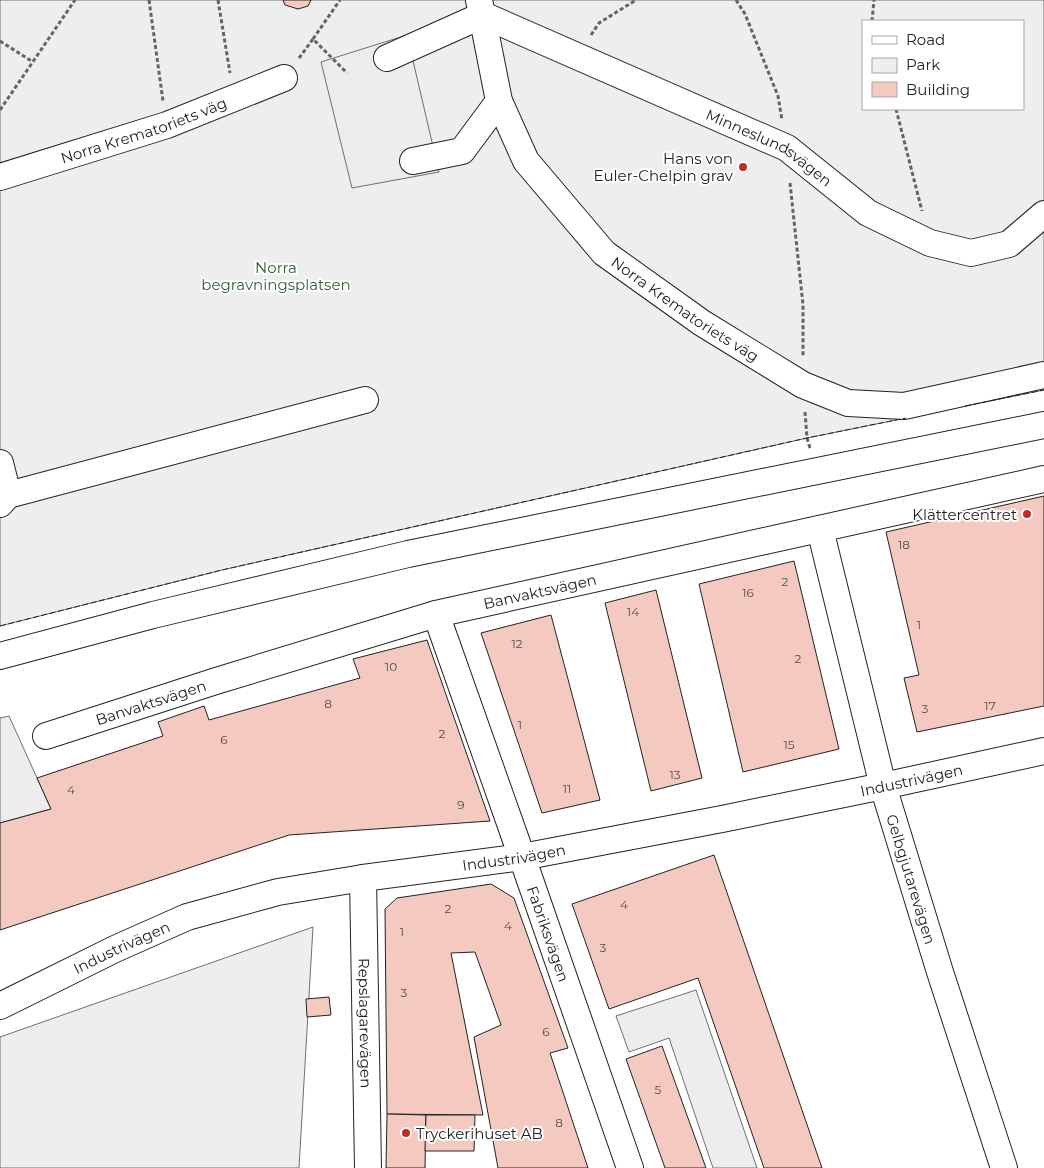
<svg xmlns="http://www.w3.org/2000/svg" width="1044" height="1168" font-family="Montserrat,sans-serif">
	<rect width="100%" height="100%" fill="#fff"/>
	<!-- green -->
	<g fill="#eee" stroke="#6f6f6f" fill-rule="evenodd">
		<path d="M0,0H1044V390L807,438L222,570L0,626ZM863,21H1023V109H863Z"/>
		<polygon points="313,927 299,1168 0,1168 0,1037"/>
	</g>
	<!-- parking -->
	<g fill="#ededed" stroke="#6f6f6f">
		<polygon points="407,35 439,172 352,188 321,62"/>
		<polygon points="9,716 51,809 0,823 0,718"/>
		<polygon points="696,990 757,1168 713,1168 669,1038 629,1052 616,1016"/>
	</g>
	<!-- building -->
	<g fill="#f3c9c0" stroke="#222">
		<polygon points="283,0 311,0 308,6 298,9 285,5"/>
		<polygon points="1044,496 1044,706 917,732 904,678 919,675 886,532"/>
		<polygon points="794,561 839,749 743,772 699,584"/>
		<polygon points="656,590 702,778 651,791 605,603"/>
		<polygon points="551,615 600,800 542,813 481,633"/>
		<polygon points="427,640 490,821 289,835 0,930 0,823 51,809 37,778 163,736 158,722 204,706 209,720 360,678 353,659"/>
		<polygon points="714,855 822,1168 764,1168 698,978 609,1009 572,904"/>
		<polygon points="491,884 514,898 568,1048 550,1053 588,1168 498,1168 474,1037 501,1025 475,952 451,953 483,1115 387,1114 385,909 397,898"/>
		<polygon points="329,997 331,1015 307,1017 306,999"/>
		<polygon points="662,1046 706,1168 665,1168 626,1059"/>
		<polygon points="387,1114 426,1115 425,1168 386,1168"/>
		<polygon points="426,1115 475,1115 474,1151 425,1151"/>
	</g>
	<g fill="none" stroke-linecap="round" stroke-linejoin="round">
		<defs>
			<g id="minor">
				<path id="s1" d="M479,0L499,101L526,161L604,253L702,323L803,385L848,403L904,406L1044,375"/>
				<path id="s2" d="M387,58L483,15L787,148L868,213L930,243L971,253L1009,244L1044,214"/>
				<polyline points="413,161 462,151 499,101"/>
				<path id="s3" d="M0,177L167,125L284,78"/>
				<polyline points="0,463 8,495 0,504"/>
				<polyline points="8,495 365,400"/>
				<path id="s4" d="M820,529L883,786L940,972L1004,1168"/>
				<path id="s5" d="M436,614L522,857L630,1168"/>
				<polyline points="0,656 153,615 408,554 1044,425"/>
				<path id="s6" d="M46,736L216,681L436,614L1044,479"/>
				<path id="s7" d="M363,878L368,1168"/>
				<path id="s8" d="M0,1006L115,949L187,917L278,892L363,878L522,857L722,819L883,786L1044,751"/>
			</g>
		</defs>
		<!-- minor casing -->
		<use href="#minor" stroke="#222" stroke-width="28"/>
		<!-- path -->
		<g stroke="#646464" stroke-width="3" stroke-dasharray="4 2.5" stroke-linecap="butt">
			<polyline points="149,0 163,101"/>
			<polyline points="218,0 230,73"/>
			<polyline points="736,0 745,14 778,96 782,120"/>
			<polyline points="872,21 874,0"/>
			<polyline points="591,35 599,23 636,0"/>
			<polyline points="313,39 340,0"/>
			<polyline points="0,41 33,62"/>
			<polyline points="299,58 313,39 347,73"/>
			<polyline points="896,109 922,211"/>
			<polyline points="0,110 75,0"/>
			<polyline points="790,183 803,305 803,356"/>
			<polyline points="805,412 807,438 810,448"/>
		</g>
		<!-- minor -->
		<use href="#minor" stroke="#fff" stroke-width="26"/>
		<!-- fence -->
		<g stroke="#222" stroke-width="1" stroke-dasharray="6 2.5" stroke-linecap="butt">
			<polyline points="965,406 1044,390"/>
			<polyline points="0,626 222,570 807,438 906,418"/>
		</g>
	</g>
	<!-- markers -->
	<g fill="#c62828" stroke="#fff" stroke-width="2">
		<circle cx="743" cy="167" r="5"/>
		<circle cx="1027" cy="514" r="5"/>
		<circle cx="406" cy="1133" r="5"/>
	</g>
	<g text-anchor="middle" dominant-baseline="central" stroke-width="4" stroke-linejoin="round" paint-order="stroke">
		<!-- number labels -->
		<g font-size="12" fill="#564c4a">
			<text x="904" y="544">18</text>
			<text x="785" y="581">2</text>
			<text x="748" y="592">16</text>
			<text x="633" y="611">14</text>
			<text x="919" y="624">1</text>
			<text x="517" y="643">12</text>
			<text x="798" y="658">2</text>
			<text x="391" y="666">10</text>
			<text x="328" y="703">8</text>
			<text x="990" y="705">17</text>
			<text x="925" y="708">3</text>
			<text x="520" y="724">1</text>
			<text x="442" y="733">2</text>
			<text x="224" y="739">6</text>
			<text x="789" y="744">15</text>
			<text x="675" y="774">13</text>
			<text x="567" y="788">11</text>
			<text x="71" y="789">4</text>
			<text x="461" y="804">9</text>
			<text x="624" y="904">4</text>
			<text x="448" y="908">2</text>
			<text x="508" y="925">4</text>
			<text x="402" y="931">1</text>
			<text x="603" y="947">3</text>
			<text x="404" y="992">3</text>
			<text x="546" y="1031">6</text>
			<text x="658" y="1089">5</text>
			<text x="559" y="1122">8</text>
		</g>
		<!-- street labels -->
		<g font-size="15" fill="#222" stroke="#fff">
			<text stroke="none"><textPath href="#s3" startOffset="151">Norra Krematoriets väg</textPath></text>
			<text stroke="none"><textPath href="#s2" startOffset="421">Minneslundsvägen</textPath></text>
			<text stroke="none"><textPath href="#s1" startOffset="388">Norra Krematoriets väg</textPath></text>
			<text stroke="none"><textPath href="#s6" startOffset="515">Banvaktsvägen</textPath></text>
			<text stroke="none"><textPath href="#s6" startOffset="110">Banvaktsvägen</textPath></text>
			<text stroke="none"><textPath href="#s8" startOffset="945">Industrivägen</textPath></text>
			<text stroke="none"><textPath href="#s8" startOffset="540">Industrivägen</textPath></text>
			<text stroke="none"><textPath href="#s4" startOffset="362">Gelbgjutarevägen</textPath></text>
			<text stroke="none"><textPath href="#s5" startOffset="339">Fabriksvägen</textPath></text>
			<text stroke="none"><textPath href="#s8" startOffset="135">Industrivägen</textPath></text>
			<text stroke="none"><textPath href="#s7" startOffset="145">Repslagarevägen</textPath></text>
		</g>
		<!-- poi labels -->
		<g font-size="15" fill="#222" stroke="#fff" text-anchor="end">
			<text x="733" y="158">Hans von<tspan x="733" dy="17">Euler-Chelpin grav</tspan></text>
			<text x="1017" y="514">Klättercentret</text>
			<text x="416" y="1133" text-anchor="start">Tryckerihuset AB</text>
		</g>
		<!-- park labels -->
		<g font-size="15" fill="#2f5e38" stroke="#fff">
			<text x="276" y="267">Norra<tspan x="276" dy="17">begravningsplatsen</tspan></text>
		</g>
	</g>
	<!-- legend -->
	<rect x="862" y="20" width="162" height="90" fill="#ffffff" stroke="#a7a7a7"/>
	<rect x="872" y="36" width="25" height="8" fill="#ffffff" stroke="#a7a7a7"/>
	<text x="906" y="45" font-size="15" fill="#222222">Road</text>
	<rect x="872" y="58" width="25" height="15" fill="#eeeeee" stroke="#a7a7a7"/>
	<text x="906" y="70" font-size="15" fill="#222222">Park</text>
	<rect x="872" y="82" width="25" height="15" fill="#f3c9c0" stroke="#a7a7a7"/>
	<text x="906" y="95" font-size="15" fill="#222222">Building</text>
</svg>
